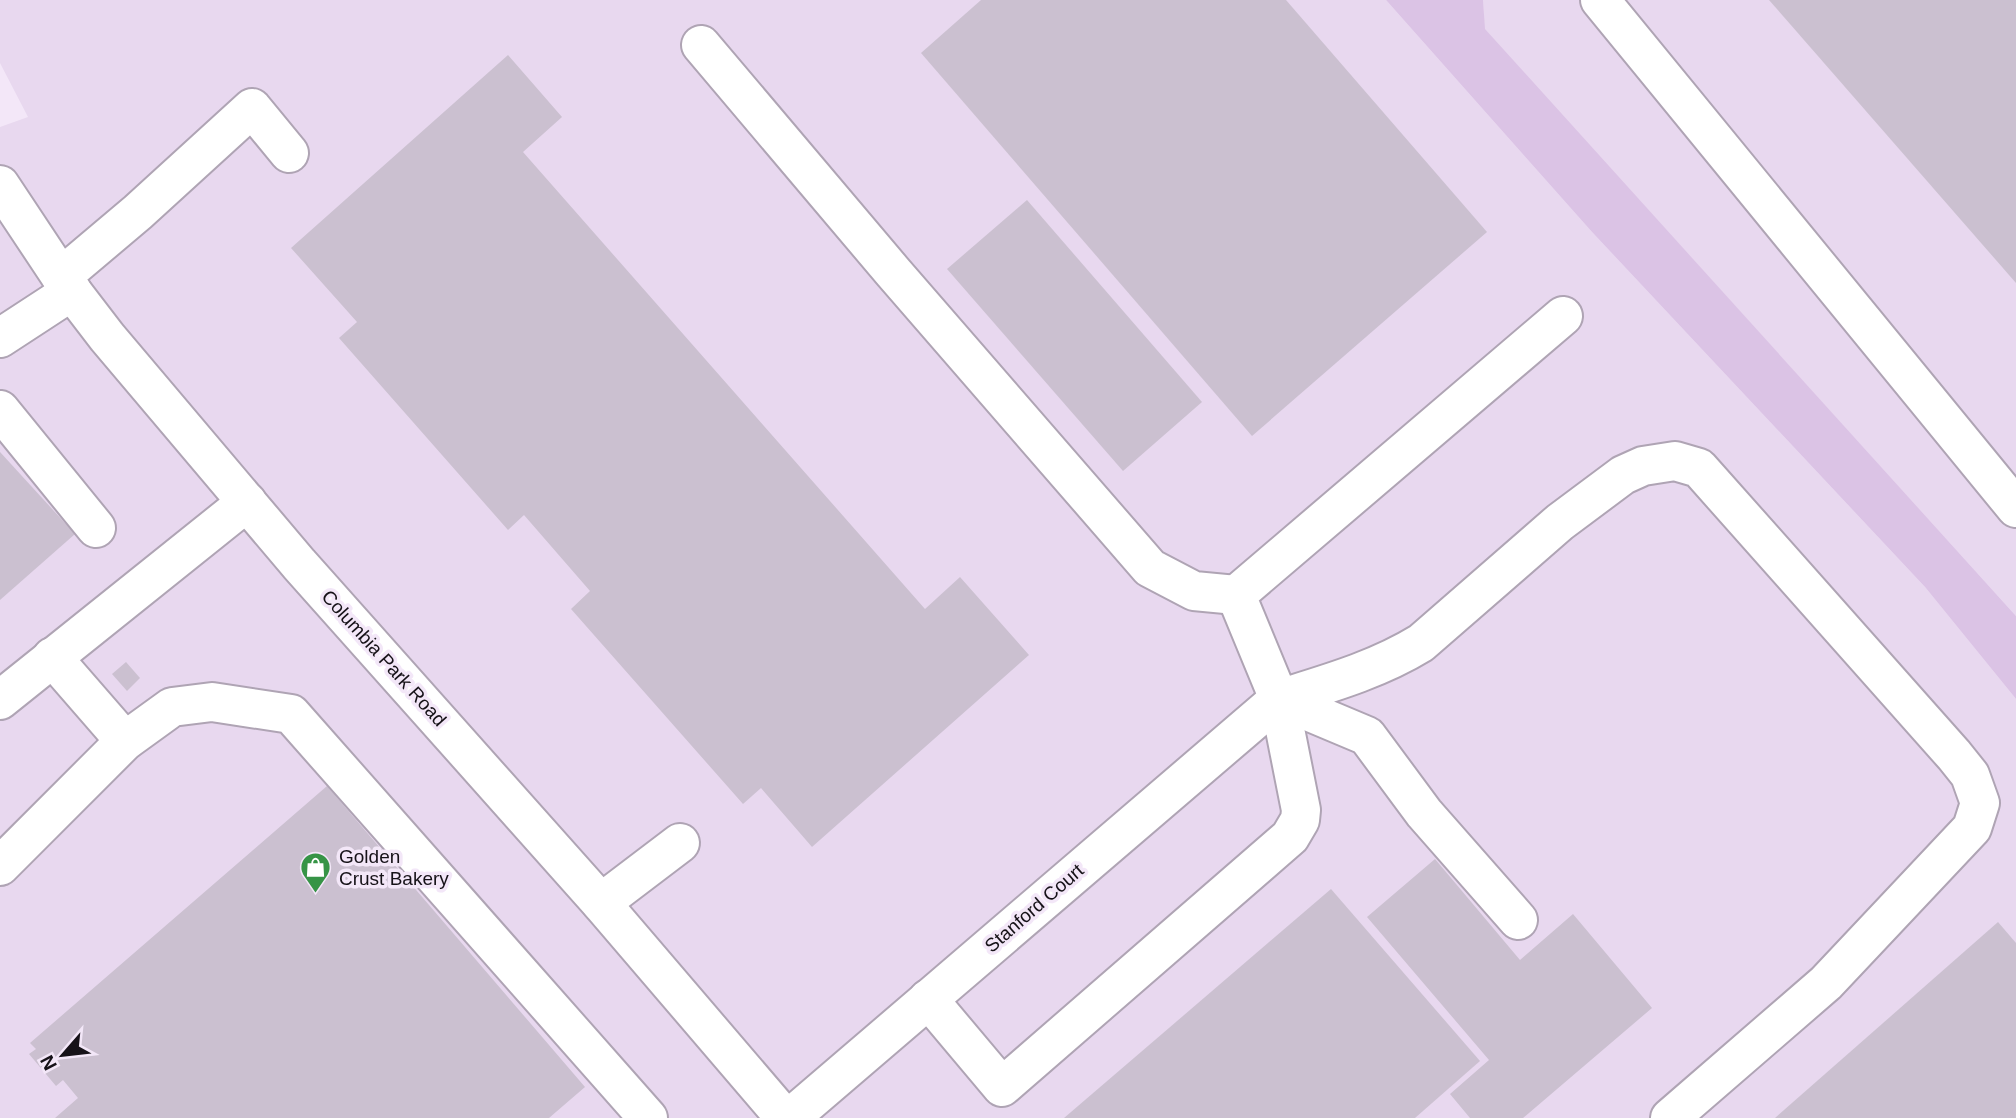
<svg xmlns="http://www.w3.org/2000/svg" width="2016" height="1118" font-family="Arial,sans-serif">
	<rect width="100%" height="100%" fill="#f3e7f8"/>
	<!-- built -->
	<g fill="#e8d8ef">
		<polygon points="0,0 1386,0 1592,232 1925,587 2016,699 2016,1118 0,1118 0,127 28,117 0,63"/>
		<polygon points="1483,0 2016,0 2016,616 1484,29"/>
	</g>
	<!-- green -->
	<polygon fill="#dbc3e5" points="1386,0 1483,0 1485,29 2016,616 2016,699 1925,587 1592,232"/>
	<!-- building -->
	<g fill="#cbc0d0">
		<polygon points="981,0 1286,0 1487,232 1252,436 921,53"/>
		<polygon points="1769,0 2016,0 2016,283"/>
		<polygon points="508,55 562,117 523,152 925,609 960,577 1029,655 812,847 761,788 743,804 571,609 590,591 524,515 508,530 339,338 357,322 291,248"/>
		<polygon points="1027,200 1202,402 1123,471 947,269"/>
		<polygon points="0,452 75,534 0,600"/>
		<polygon points="126,662 140,678 127,691 112,674"/>
		<polygon points="327,786 585,1087 549,1118 55,1118 78,1098 63,1080 56,1086 29,1054 36,1049 30,1043"/>
		<polygon points="1435,859 1520,960 1573,914 1652,1008 1523,1118 1470,1118 1450,1094 1489,1060 1367,917"/>
		<polygon points="1331,889 1480,1061 1415,1118 1064,1118"/>
		<polygon points="1998,922 2016,943 2016,1118 1775,1118"/>
	</g>
	<g fill="none" stroke-linecap="round" stroke-linejoin="round">
		<defs>
			<g id="minor">
				<polyline points="1600,0 2016,508"/>
				<polyline points="701,45 893,272 1150,568 1194,591 1236,595"/>
				<polyline points="0,185 61,277 107,337 299,564 601,903 785,1118"/>
				<polyline points="61,277 138,212 252,108 289,153"/>
				<polyline points="0,338 72,291"/>
				<polyline points="0,410 96,528"/>
				<polyline points="52,657 125,741"/>
				<polyline points="0,700 247,502"/>
				<polyline points="0,866 125,741 172,707 212,702 291,714 648,1118"/>
				<polyline points="601,903 680,843"/>
				<path d="M1518,920L1424,813L1367,736L1279,699C1327,684 1377,670 1421,643L1560,522L1623,475L1643,466L1675,461L1699,468L1954,755L1970,775L1980,803L1972,828L1826,983L1670,1118"/>
				<polyline points="928,999 1002,1087 1290,837 1300,820 1301,810 1279,699 1236,595 1563,316"/>
				<polyline points="790,1118 1279,699"/>
			</g>
		</defs>
		<!-- minor casing -->
		<use href="#minor" stroke="#afa4b4" stroke-width="42"/>
		<!-- minor -->
		<use href="#minor" stroke="#fff" stroke-width="38"/>
	</g>
	<!-- icons -->
	<defs>
		<symbol id="shop-pin" viewBox="-11 -11 22 30"><path d="M0 17L-7.5 6A9.5 9.5 0 1 1 7.5 6Z" fill="#369446" stroke="#f3e7f8"/><path d="M-5-2.5h2.3a2.7 3.5 0 0 1 5.4 0H5L5.5 6h-11ZM-1.5-2.5h3a1.5 2.3 0 0 0-3 0Z" fill="#fff"/></symbol>
	</defs>
	<g fill-rule="evenodd">
		<use href="#shop-pin" x="298" y="850" width="35" height="47"/>
	</g>
	<g text-anchor="middle" dominant-baseline="central" stroke-width="7" stroke-linejoin="round" paint-order="stroke">
		<!-- street labels -->
		<g font-size="19" fill="#161218" stroke="#f3e7f8">
			<text transform="translate(384 658) rotate(48)">Columbia Park Road</text>
			<text transform="translate(1034 908) rotate(-41)">Stanford Court</text>
		</g>
		<!-- poi labels -->
		<g font-size="19" fill="#161218" stroke="#f3e7f8" text-anchor="start">
			<text x="339" y="856">Golden<tspan x="339" dy="22">Crust Bakery</tspan></text>
		</g>
	</g>
	<!-- north arrow -->
	<g transform="translate(63 1055) rotate(242)" stroke="#f3e7f8" stroke-width="5" paint-order="stroke">
	<path d="M0-5L12 26L0 18L-12 26Z" fill="#161218"/>
	<text y="-10" font-size="19" font-weight="bold" text-anchor="middle" fill="#161218">N</text>
	</g>
</svg>
